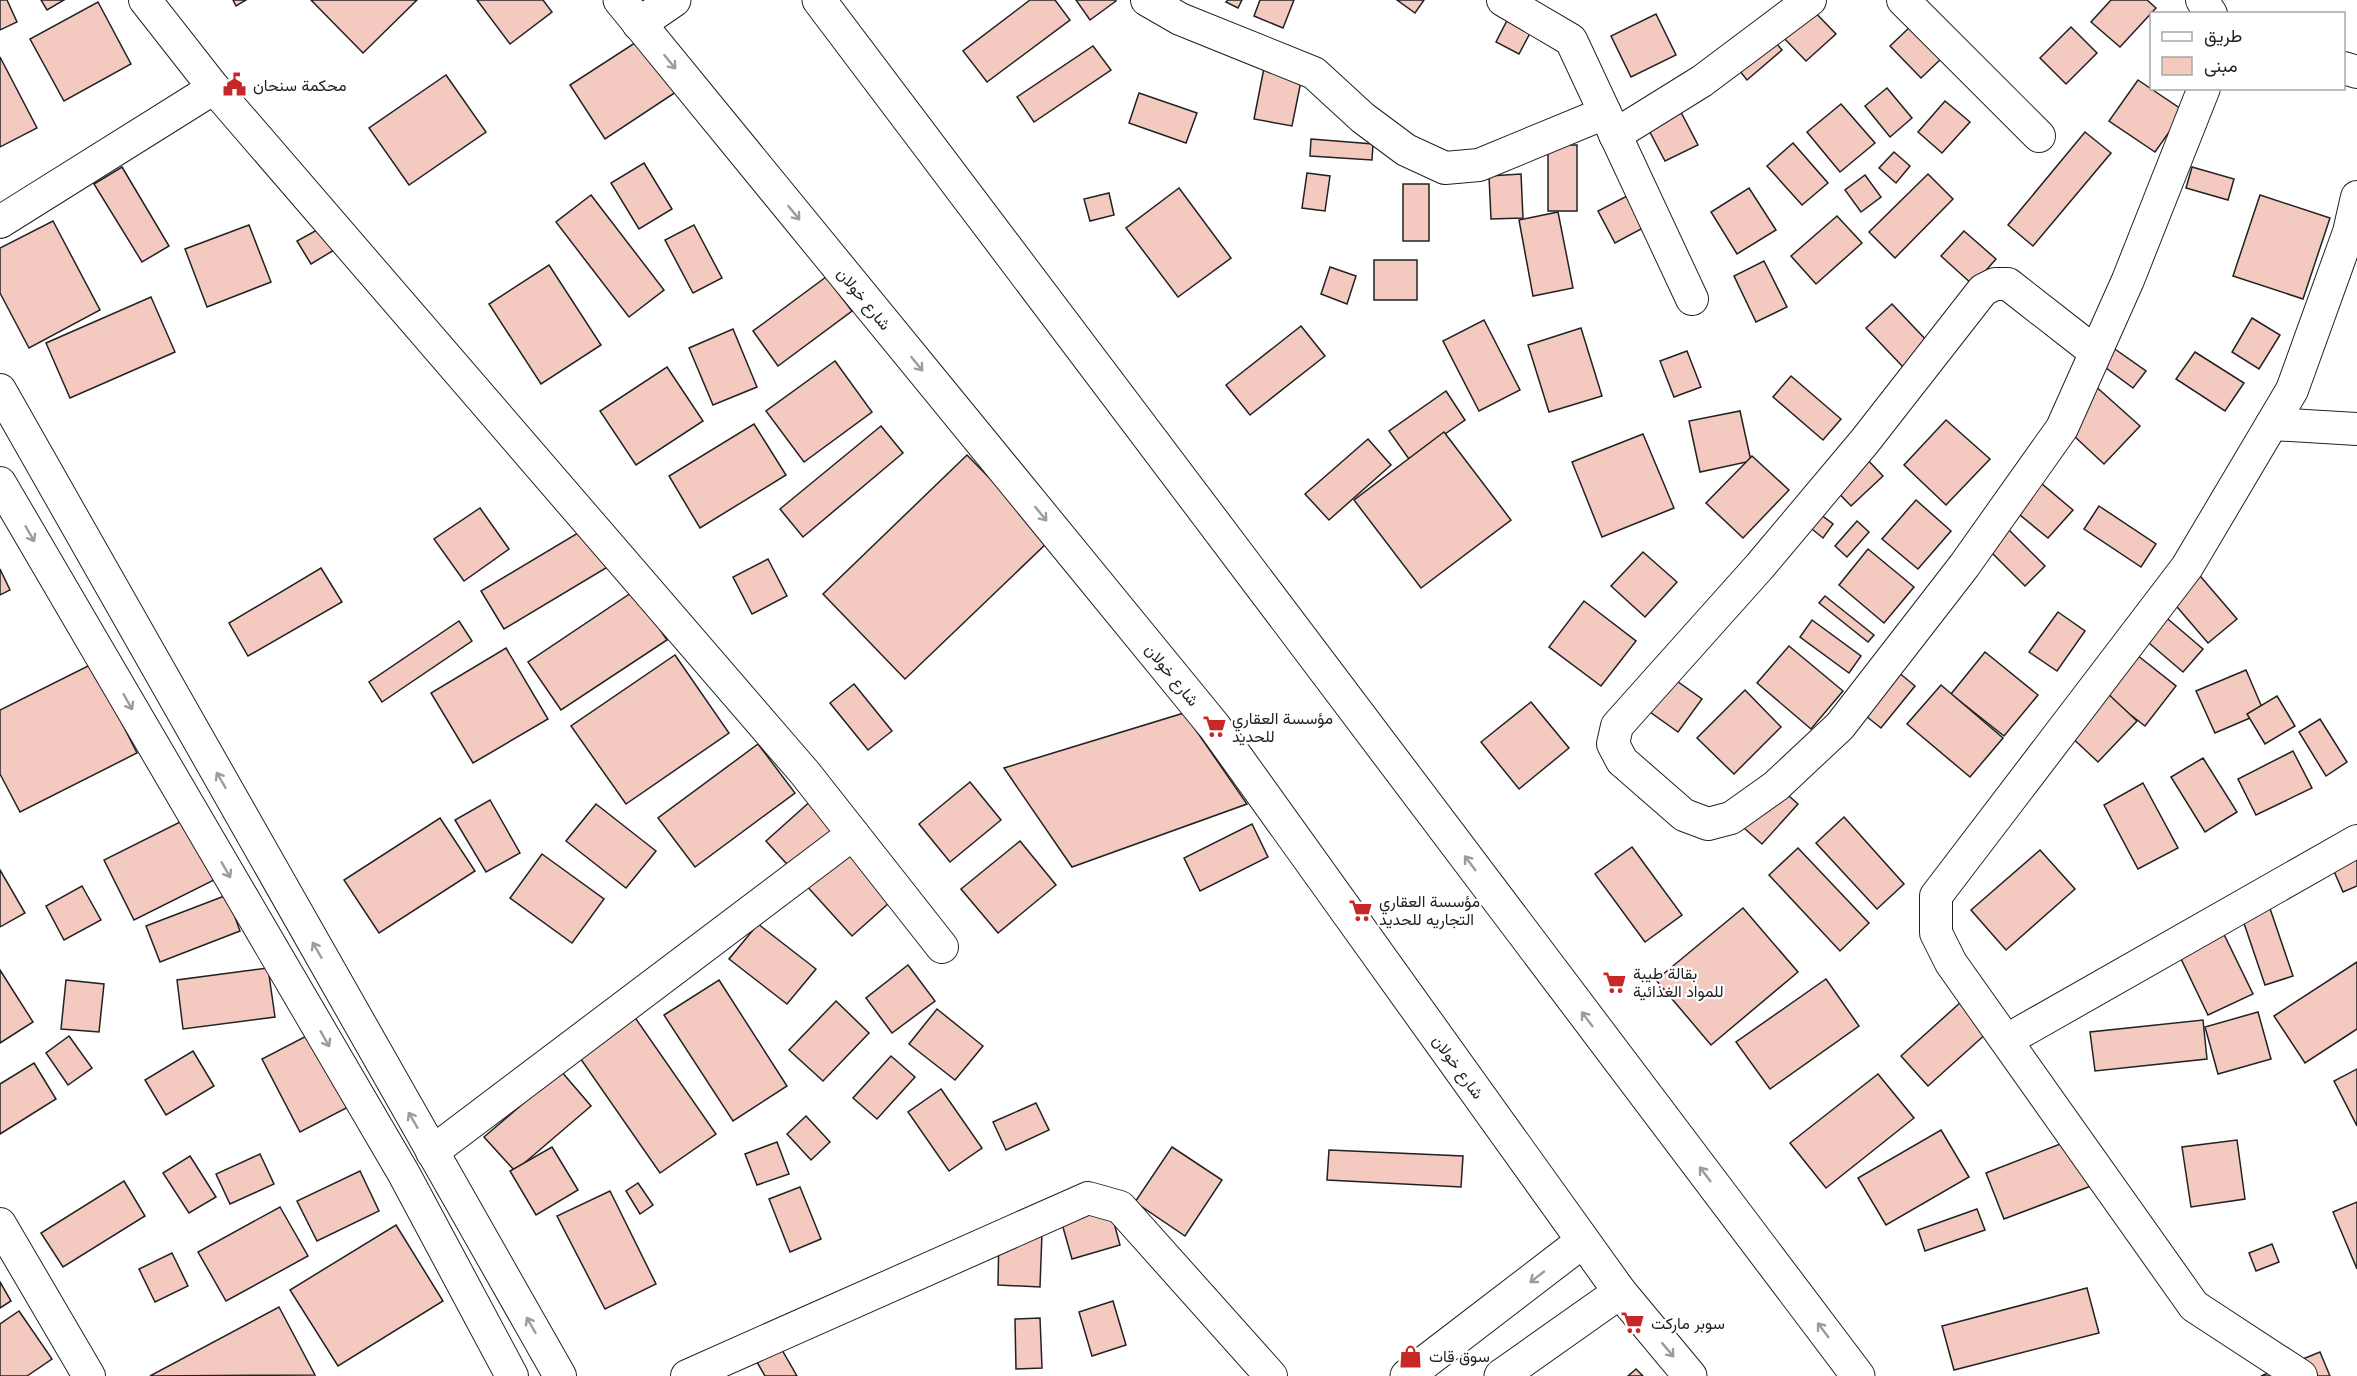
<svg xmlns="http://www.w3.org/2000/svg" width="2357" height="1376" font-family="Helvetica,Vazirmatn,sans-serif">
	<rect width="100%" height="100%" fill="#fff"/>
	<!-- building -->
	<g fill="#f3c9c0" stroke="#222" stroke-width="1.5">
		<polygon points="0,0 7,0 17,22 0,30"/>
		<polygon points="41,0 64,0 47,10"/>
		<polygon points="233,0 246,0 236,6"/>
		<polygon points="311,0 417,0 363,53"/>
		<polygon points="477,0 543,0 552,12 510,44"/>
		<polygon points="1030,0 1055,0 1070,20 987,82 963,51"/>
		<polygon points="1076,0 1115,0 1116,1 1090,20"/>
		<polygon points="1228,0 1242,0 1238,8 1226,2"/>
		<polygon points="1260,0 1294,0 1283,28 1254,16"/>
		<polygon points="1397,0 1424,0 1415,13"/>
		<polygon points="2111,0 2147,0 2156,8 2120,47 2091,22"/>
		<polygon points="98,2 131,64 64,101 30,39"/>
		<polygon points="1515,5 1538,18 1519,54 1496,42"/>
		<polygon points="1808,5 1836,34 1806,61 1779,33"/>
		<polygon points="1656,14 1676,55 1631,77 1611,36"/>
		<polygon points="1912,25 1943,57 1921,78 1890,46"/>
		<polygon points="2071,27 2097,53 2066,84 2040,58"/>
		<polygon points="1765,30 1782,50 1747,80 1731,60"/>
		<polygon points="644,37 679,90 605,139 570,85"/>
		<polygon points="1093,46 1111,70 1034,122 1017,97"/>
		<polygon points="0,57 37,128 0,147"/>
		<polygon points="1264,68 1302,76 1292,126 1254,119"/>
		<polygon points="446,75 486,132 409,185 369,128"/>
		<polygon points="2138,80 2184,111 2155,152 2109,121"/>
		<polygon points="1887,88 1912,118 1890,137 1865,106"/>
		<polygon points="1139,93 1197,113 1186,143 1129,123"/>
		<polygon points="1673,97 1698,145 1665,161 1640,113"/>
		<polygon points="1945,101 1970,122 1942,153 1918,132"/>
		<polygon points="1841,104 1875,143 1840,172 1807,132"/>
		<polygon points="2085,132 2111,153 2033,246 2008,225"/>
		<polygon points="1311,139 1373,144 1372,160 1310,156"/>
		<polygon points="1793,143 1828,183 1802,205 1767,166"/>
		<rect x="1548" y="145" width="29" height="66"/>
		<polygon points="1894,152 1910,166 1896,183 1879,168"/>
		<polygon points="644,163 672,209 639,229 611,183"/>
		<polygon points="122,167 169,246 142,262 94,184"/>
		<polygon points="2192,167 2234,179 2228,200 2186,188"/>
		<polygon points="1307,173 1330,176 1325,211 1302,208"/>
		<polygon points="1521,174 1523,218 1491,219 1489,176"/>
		<polygon points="1928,174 1953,199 1895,258 1869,232"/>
		<polygon points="1865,175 1881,197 1861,212 1845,190"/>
		<rect x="1403" y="184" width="26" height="57"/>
		<polygon points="1179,188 1231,258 1178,297 1126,228"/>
		<polygon points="1749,188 1776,230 1737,254 1711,212"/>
		<polygon points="1109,193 1114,215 1090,221 1084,199"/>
		<polygon points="591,195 664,290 629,317 556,222"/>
		<polygon points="2260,195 2330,218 2303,299 2233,276"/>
		<polygon points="1627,196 1643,228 1615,243 1598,211"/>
		<polygon points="1558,212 1573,288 1533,296 1519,220"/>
		<polygon points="1837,216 1862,243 1816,284 1791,256"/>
		<polygon points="53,221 100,310 29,348 0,293 0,248"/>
		<polygon points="249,225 271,282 207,307 185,249"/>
		<polygon points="326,225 339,247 311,264 297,241"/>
		<polygon points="694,225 722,278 693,293 665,240"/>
		<polygon points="1964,231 1996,259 1973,285 1941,256"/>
		<rect x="1374" y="260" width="43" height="40"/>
		<polygon points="1764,261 1787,307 1756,322 1734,276"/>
		<polygon points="549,265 601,345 541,384 489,304"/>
		<polygon points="1330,267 1356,276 1347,304 1321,294"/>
		<polygon points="826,277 852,311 778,366 753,331"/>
		<polygon points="151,297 175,352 70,398 46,343"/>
		<polygon points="1892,304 1929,343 1903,367 1866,328"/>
		<polygon points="2252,318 2280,335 2259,369 2232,352"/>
		<polygon points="1484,320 1520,390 1479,411 1443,341"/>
		<polygon points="1301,326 1325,356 1250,415 1226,385"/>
		<polygon points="1581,328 1602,396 1549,412 1528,345"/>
		<polygon points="733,329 757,387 713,405 689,348"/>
		<polygon points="2102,340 2146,371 2133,388 2090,356"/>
		<polygon points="1687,351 1701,387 1674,397 1660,361"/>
		<polygon points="2195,352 2244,383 2225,411 2176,379"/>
		<polygon points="835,361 872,412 804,462 766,411"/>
		<polygon points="667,367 703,421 636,465 600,411"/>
		<polygon points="1791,376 1841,419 1823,440 1773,397"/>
		<polygon points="2093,384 2140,426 2104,464 2058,421"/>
		<polygon points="1446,391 1465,420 1409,459 1389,431"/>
		<polygon points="1740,411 1751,461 1700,472 1689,421"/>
		<polygon points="1946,420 1990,459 1946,505 1904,465"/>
		<polygon points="754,424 786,475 700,528 669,476"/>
		<polygon points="881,426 903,453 803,537 780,509"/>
		<polygon points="1444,432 1511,520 1421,588 1354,500"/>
		<polygon points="1643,434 1674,508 1602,537 1572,462"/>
		<polygon points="1368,439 1391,465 1329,520 1305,494"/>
		<polygon points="967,455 1050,540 905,679 823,594"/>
		<polygon points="1863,455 1883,476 1851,506 1831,485"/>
		<polygon points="1752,456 1789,490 1743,538 1706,503"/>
		<polygon points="2029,473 2073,510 2048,538 2004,502"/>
		<polygon points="1916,500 1951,531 1918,569 1882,539"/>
		<polygon points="2099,506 2156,544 2141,567 2084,529"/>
		<polygon points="480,508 509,549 464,581 434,539"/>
		<polygon points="1812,508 1833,524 1823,538 1802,521"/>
		<polygon points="1994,515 2045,566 2025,586 1974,535"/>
		<polygon points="603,518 626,556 504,629 481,591"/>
		<polygon points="1857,521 1869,532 1847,557 1835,546"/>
		<polygon points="1868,549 1914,587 1884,623 1839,585"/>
		<polygon points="1643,552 1677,582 1645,617 1611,586"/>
		<polygon points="768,559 787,596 752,614 733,577"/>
		<polygon points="321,568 342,602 248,656 229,623"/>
		<polygon points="0,569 10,590 0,595"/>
		<polygon points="2195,570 2237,619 2208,643 2166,594"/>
		<polygon points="634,591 667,640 561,710 528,662"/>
		<polygon points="1825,596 1874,635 1868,642 1819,603"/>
		<polygon points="1584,601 1636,641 1601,686 1549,647"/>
		<polygon points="2058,612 2085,631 2057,671 2029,652"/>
		<polygon points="2162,614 2203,649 2183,672 2142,637"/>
		<polygon points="1812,620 1861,656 1849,673 1800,637"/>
		<polygon points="459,621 472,641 382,702 369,682"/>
		<polygon points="1789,646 1843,691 1811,729 1757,683"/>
		<polygon points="506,648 548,719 473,763 431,693"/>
		<polygon points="1985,652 2038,695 2004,736 1951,694"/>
		<polygon points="675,655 729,733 626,804 571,726"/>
		<polygon points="2137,655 2176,686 2145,726 2105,695"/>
		<polygon points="92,664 137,753 20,812 0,774 0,710"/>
		<polygon points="1892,667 1915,686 1881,728 1857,709"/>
		<polygon points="1660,669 1702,699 1678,732 1636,702"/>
		<polygon points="2246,670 2264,712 2215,733 2196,691"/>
		<polygon points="854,684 892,731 868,750 830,703"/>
		<polygon points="1941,685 2003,738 1970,777 1907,724"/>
		<polygon points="1745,690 1781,727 1734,774 1697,738"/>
		<polygon points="2105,691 2137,721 2098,762 2066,732"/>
		<polygon points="2277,696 2295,726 2265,744 2247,714"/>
		<polygon points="1531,702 1569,748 1519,789 1481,742"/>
		<polygon points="1184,713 1247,804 1072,867 1004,768"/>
		<polygon points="2320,719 2347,762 2326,776 2299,732"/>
		<polygon points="758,744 795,793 695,867 658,818"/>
		<polygon points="2293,751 2312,788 2256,815 2238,779"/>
		<polygon points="2203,758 2237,812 2205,832 2171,777"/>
		<polygon points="1770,779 1798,804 1762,844 1735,820"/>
		<polygon points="970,782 1001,820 950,862 919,824"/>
		<polygon points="2143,783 2178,848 2138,869 2104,805"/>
		<polygon points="823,790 908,886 852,936 766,841"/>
		<polygon points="490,800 520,853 486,872 455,820"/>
		<polygon points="596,804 656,851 626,888 566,841"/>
		<polygon points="1844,817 1904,884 1877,909 1816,843"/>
		<polygon points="440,818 475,871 379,933 344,880"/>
		<polygon points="186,819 216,879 134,920 104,860"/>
		<polygon points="1252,824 1268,857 1200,891 1184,858"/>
		<polygon points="1020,841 1056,885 998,933 961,889"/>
		<polygon points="1632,847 1682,915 1645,942 1595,874"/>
		<polygon points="1798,848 1869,923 1840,951 1769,875"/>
		<polygon points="2040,850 2075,889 2006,950 1971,910"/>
		<polygon points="2357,851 2357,886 2343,892 2330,862"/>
		<polygon points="542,854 604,899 572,943 510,898"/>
		<polygon points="0,870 25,913 0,927"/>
		<polygon points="2262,885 2293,976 2265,985 2234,894"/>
		<polygon points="82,886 101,920 64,940 46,906"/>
		<polygon points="227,895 240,931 160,962 146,926"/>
		<polygon points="1743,908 1798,972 1711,1045 1656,980"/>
		<polygon points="2215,916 2253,994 2208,1015 2171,938"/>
		<polygon points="758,924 816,969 787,1004 729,959"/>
		<polygon points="2357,962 2357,1029 2305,1063 2274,1016"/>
		<polygon points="908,965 935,1001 892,1033 866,998"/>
		<polygon points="268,968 275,1017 183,1029 177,980"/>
		<polygon points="0,970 33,1022 0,1043"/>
		<polygon points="1826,979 1859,1026 1770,1089 1736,1042"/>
		<polygon points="66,980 104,984 99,1032 61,1029"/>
		<polygon points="719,980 787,1086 733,1121 664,1015"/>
		<polygon points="836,1001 869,1033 823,1081 789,1050"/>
		<polygon points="1961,1002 1988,1032 1928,1086 1901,1056"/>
		<polygon points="627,1006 716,1134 660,1173 571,1045"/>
		<polygon points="937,1009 983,1046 955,1080 909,1044"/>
		<polygon points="2258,1012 2271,1059 2218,1074 2205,1027"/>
		<polygon points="2203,1020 2207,1059 2095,1071 2090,1032"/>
		<polygon points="318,1030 356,1103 300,1132 262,1059"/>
		<polygon points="69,1036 92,1068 68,1085 46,1053"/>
		<polygon points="193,1051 214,1086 166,1115 145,1080"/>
		<polygon points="891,1056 915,1077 877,1119 853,1098"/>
		<polygon points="34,1063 56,1099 0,1134 0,1084"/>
		<polygon points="2357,1069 2357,1126 2334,1081"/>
		<polygon points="561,1071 591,1106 515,1171 484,1137"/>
		<polygon points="1878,1074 1914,1118 1826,1188 1790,1143"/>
		<polygon points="941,1089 982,1148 949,1171 908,1112"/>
		<polygon points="1036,1103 1049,1130 1006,1150 993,1122"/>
		<polygon points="806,1116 830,1142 811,1160 787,1134"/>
		<polygon points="1941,1130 1969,1177 1886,1225 1858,1178"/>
		<polygon points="2073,1139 2091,1186 2004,1219 1986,1173"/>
		<polygon points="2237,1140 2245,1199 2191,1207 2182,1147"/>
		<polygon points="777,1142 789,1174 757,1185 745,1154"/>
		<polygon points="552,1147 578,1190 536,1215 510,1171"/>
		<polygon points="1172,1147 1222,1180 1185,1236 1135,1202"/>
		<polygon points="1329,1150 1463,1156 1461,1187 1327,1180"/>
		<polygon points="260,1154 274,1184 230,1204 216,1174"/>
		<polygon points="190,1156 216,1197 189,1213 163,1173"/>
		<polygon points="360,1171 379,1211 317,1241 297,1201"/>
		<polygon points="124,1181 145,1216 63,1267 41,1233"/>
		<polygon points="638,1183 653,1205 640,1214 626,1191"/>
		<polygon points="1104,1186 1120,1245 1072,1259 1055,1199"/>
		<polygon points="800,1187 821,1239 790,1252 769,1199"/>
		<polygon points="610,1191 656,1284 605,1309 557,1216"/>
		<polygon points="2357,1202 2357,1269 2333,1212"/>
		<polygon points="280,1207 308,1256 226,1301 198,1252"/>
		<polygon points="1977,1209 1985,1230 1925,1251 1918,1230"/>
		<polygon points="396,1225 443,1301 338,1366 290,1290"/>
		<polygon points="999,1231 1042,1233 1040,1287 998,1285"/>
		<polygon points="2272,1244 2279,1262 2256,1271 2249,1253"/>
		<polygon points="172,1253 188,1286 155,1302 139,1269"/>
		<polygon points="0,1282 11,1301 0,1308"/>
		<polygon points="2087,1288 2099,1333 1954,1370 1942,1326"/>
		<polygon points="1113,1301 1126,1345 1092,1356 1079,1312"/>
		<polygon points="279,1307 315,1375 150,1376"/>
		<polygon points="19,1311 52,1359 27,1376 0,1376 0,1324"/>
		<polygon points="1040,1318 1042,1368 1016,1369 1015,1319"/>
		<polygon points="778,1343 797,1376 765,1376 754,1357"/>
		<polygon points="2320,1352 2330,1376 2261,1376"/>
		<polygon points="1636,1369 1643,1376 1628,1376"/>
	</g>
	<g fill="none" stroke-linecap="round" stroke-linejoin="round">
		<defs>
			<g id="minor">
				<polyline points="1147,0 1180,19 1314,73 1363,118 1406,150 1445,168 1479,165 1605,113"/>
				<polyline points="1503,0 1571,40 1692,299"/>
				<polyline points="1903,0 2039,136"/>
				<polyline points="2202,0 2211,14"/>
				<polyline points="2344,68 2357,72"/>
				<polyline points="214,88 805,773 942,947"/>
				<polyline points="1615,135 1702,81 1810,0"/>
				<polyline points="0,222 214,88 145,0"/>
				<polyline points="2095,352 2008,284 1995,284 1983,290 1865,441 1760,566 1617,726 1613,744 1622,761 1684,815 1708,824 1731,818 1776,786 1840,726 1964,566 2062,428 2128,280 2204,88"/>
				<polyline points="0,390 560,1376"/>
				<polyline points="2272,424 2357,429"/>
				<polyline points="0,483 404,1174 512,1376"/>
				<polyline points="2007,1040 2357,841"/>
				<polyline points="432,1152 853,834"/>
				<polyline points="0,1224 89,1376"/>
				<polyline points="687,1376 1088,1198 1120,1207 1271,1376"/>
				<polyline points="2301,1376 2194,1306 1951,963 1936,933 1936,896 2187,567 2292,390 2349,232 2357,197"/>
			</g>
			<g id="tertiary">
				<polyline points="1407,1376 1583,1241"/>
				<polyline points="1501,1376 1620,1292"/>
			</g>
			<g id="primary">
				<polyline points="620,0 1214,726 1620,1292 1690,1376"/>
				<polyline points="819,0 1858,1376"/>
				<polyline points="639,24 674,0"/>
			</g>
		</defs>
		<!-- minor casing -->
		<use href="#minor" stroke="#222" stroke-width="34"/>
		<!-- tertiary casing -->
		<use href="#tertiary" stroke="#222" stroke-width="35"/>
		<!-- primary casing -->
		<use href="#primary" stroke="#222" stroke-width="35"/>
		<!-- minor -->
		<use href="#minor" stroke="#fff" stroke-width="32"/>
		<!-- tertiary -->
		<use href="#tertiary" stroke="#fff" stroke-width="33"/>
		<!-- primary -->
		<use href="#primary" stroke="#fff" stroke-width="33"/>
	</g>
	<!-- one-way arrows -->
	<defs><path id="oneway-shaft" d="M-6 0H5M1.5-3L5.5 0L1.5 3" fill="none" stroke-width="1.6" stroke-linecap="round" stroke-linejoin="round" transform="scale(1.5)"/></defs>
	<g stroke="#9c9c9c">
		<use href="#oneway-shaft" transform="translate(670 62) rotate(51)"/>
		<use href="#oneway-shaft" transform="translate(794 213) rotate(51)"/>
		<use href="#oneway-shaft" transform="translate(917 364) rotate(51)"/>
		<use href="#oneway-shaft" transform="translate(1041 514) rotate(51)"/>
		<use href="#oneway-shaft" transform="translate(30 534) rotate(60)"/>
		<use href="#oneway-shaft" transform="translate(128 702) rotate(60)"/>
		<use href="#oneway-shaft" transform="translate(221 780) rotate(-120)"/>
		<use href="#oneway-shaft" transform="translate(1470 863) rotate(-127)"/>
		<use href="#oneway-shaft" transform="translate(226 870) rotate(60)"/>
		<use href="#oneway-shaft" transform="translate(317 950) rotate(-120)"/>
		<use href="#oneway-shaft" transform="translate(1587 1019) rotate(-127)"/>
		<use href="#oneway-shaft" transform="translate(325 1039) rotate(60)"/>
		<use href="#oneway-shaft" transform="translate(413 1120) rotate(-120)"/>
		<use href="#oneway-shaft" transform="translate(1705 1174) rotate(-127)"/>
		<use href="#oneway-shaft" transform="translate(1537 1277) rotate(142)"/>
		<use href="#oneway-shaft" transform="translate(531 1325) rotate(-120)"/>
		<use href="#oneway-shaft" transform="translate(1823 1330) rotate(-127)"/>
		<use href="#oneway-shaft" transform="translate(1668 1350) rotate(50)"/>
	</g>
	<!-- icons -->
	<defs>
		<symbol id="civic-bare" viewBox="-9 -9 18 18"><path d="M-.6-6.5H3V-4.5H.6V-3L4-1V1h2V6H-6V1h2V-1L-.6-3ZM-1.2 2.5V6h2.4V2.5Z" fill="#c62828" stroke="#fff" stroke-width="2.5" paint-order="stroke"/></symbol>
		<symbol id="supermarket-bare" viewBox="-9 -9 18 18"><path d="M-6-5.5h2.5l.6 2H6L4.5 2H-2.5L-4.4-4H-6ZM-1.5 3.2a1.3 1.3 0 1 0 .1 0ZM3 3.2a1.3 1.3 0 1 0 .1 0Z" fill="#c62828" stroke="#fff" stroke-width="2.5" paint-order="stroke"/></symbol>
		<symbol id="shop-bare" viewBox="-9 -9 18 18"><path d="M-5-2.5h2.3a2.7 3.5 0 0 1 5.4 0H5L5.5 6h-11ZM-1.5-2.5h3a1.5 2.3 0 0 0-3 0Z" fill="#c62828" stroke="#fff" stroke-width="2.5" paint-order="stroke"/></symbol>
	</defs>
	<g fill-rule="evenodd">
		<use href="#civic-bare" x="218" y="68" width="33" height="33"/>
		<use href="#supermarket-bare" x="1198" y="710" width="33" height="33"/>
		<use href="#supermarket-bare" x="1344" y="894" width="33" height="33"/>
		<use href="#supermarket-bare" x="1598" y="966" width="33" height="33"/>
		<use href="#supermarket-bare" x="1616" y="1306" width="33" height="33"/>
		<use href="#shop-bare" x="1394" y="1340" width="33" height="33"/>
	</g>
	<g text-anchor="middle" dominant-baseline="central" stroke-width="4.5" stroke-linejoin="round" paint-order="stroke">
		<!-- poi labels -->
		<g font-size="16" fill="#222" stroke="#fff" text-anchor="start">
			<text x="253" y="85">محكمة سنحان</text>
			<text x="1232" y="718">مؤسسة العقاري<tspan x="1232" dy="18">للحديد</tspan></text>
			<text x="1379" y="901">مؤسسة العقاري<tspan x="1379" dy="18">التجاريه للحديد</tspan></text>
			<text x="1633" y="973">بقالة طيبة<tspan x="1633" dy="18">للمواد الغذائية</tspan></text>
			<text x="1651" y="1323">سوبر ماركت</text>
			<text x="1429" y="1356">سوق قات</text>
		</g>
		<!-- street labels -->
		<g font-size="16" fill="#222" stroke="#fff">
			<text transform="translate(864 299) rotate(51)">شارع خولان</text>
			<text transform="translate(1172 675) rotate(51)">شارع خولان</text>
			<text transform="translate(1458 1067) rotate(54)">شارع خولان</text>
		</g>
	</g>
	<!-- legend -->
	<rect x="2150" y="12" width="195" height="78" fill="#ffffff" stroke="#a7a7a7" stroke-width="1.5"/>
	<rect x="2162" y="32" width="30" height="9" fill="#ffffff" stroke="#a7a7a7" stroke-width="1.5"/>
	<text x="2204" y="42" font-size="18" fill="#222222">طريق</text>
	<rect x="2162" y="57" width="30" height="18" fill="#f3c9c0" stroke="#a7a7a7" stroke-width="1.5"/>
	<text x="2204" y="72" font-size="18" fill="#222222">مبنى</text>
</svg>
